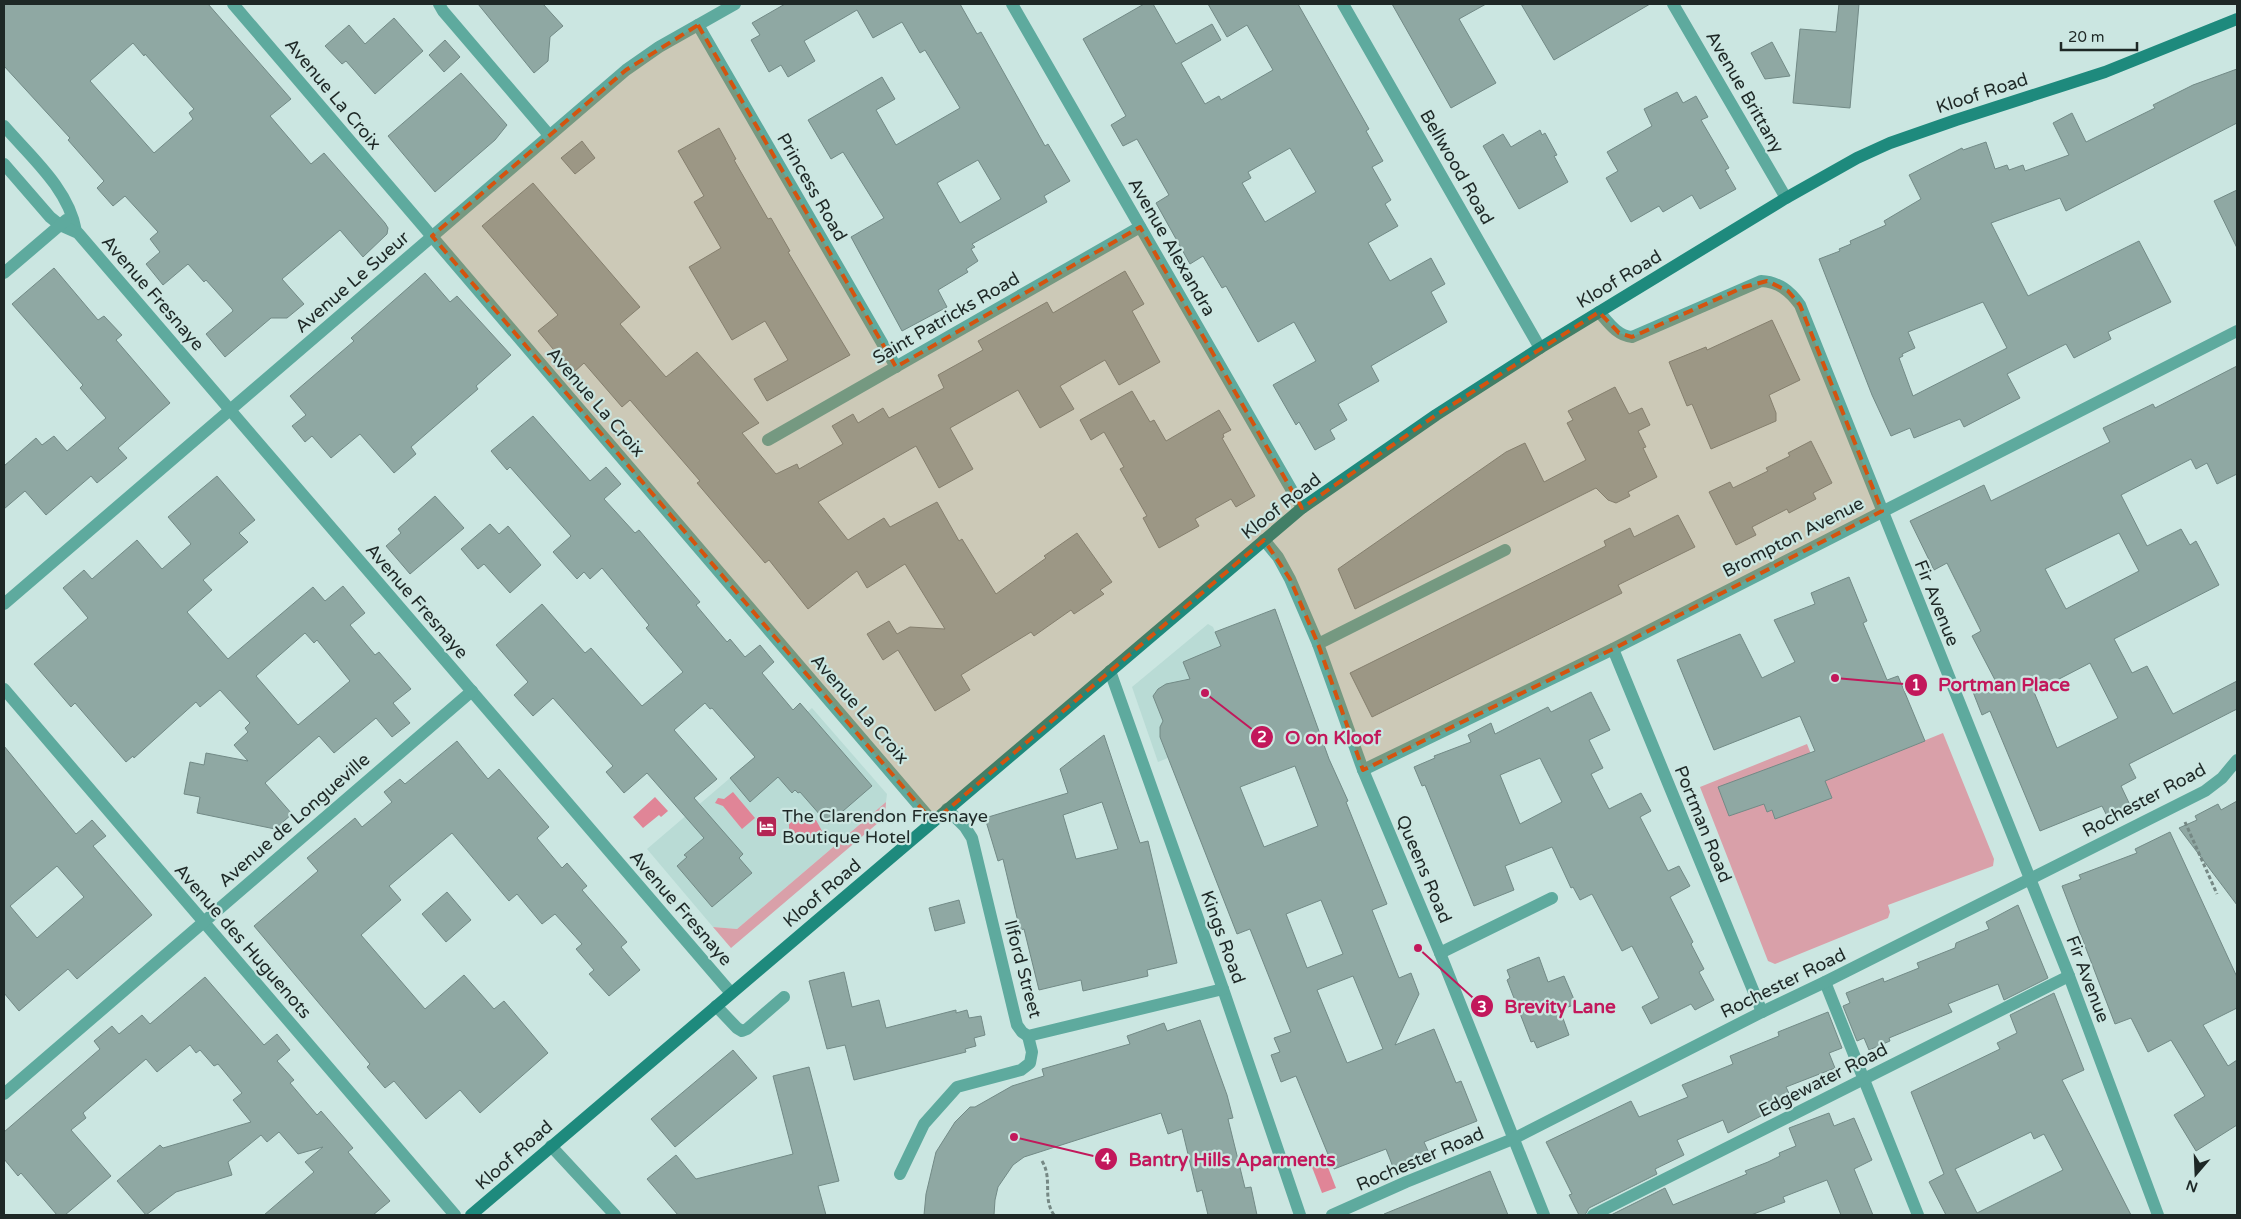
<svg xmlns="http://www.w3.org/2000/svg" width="2241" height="1219" font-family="'Varela Round',sans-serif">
	<rect width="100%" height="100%" fill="#cbe6e1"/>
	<!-- built -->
	<g fill="#b9dbd5">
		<polygon points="1208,624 1213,627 1224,653 1230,733 1158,762 1132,687"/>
		<polygon points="812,708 887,794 886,802 737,929 713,927 647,849"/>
	</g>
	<!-- green -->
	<g fill="#d9a0a9">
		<polygon points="1943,733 1994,859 1993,866 1888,905 1890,912 1888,918 1775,964 1768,961 1700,787 1807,744 1822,782"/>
		<polygon points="886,802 885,817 731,948 713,927 737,929"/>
	</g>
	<!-- water -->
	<g fill="#e08597">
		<polygon points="733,792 755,818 742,829 723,806 715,803 718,798 724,799"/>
		<polygon points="655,797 668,811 661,817 659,815 643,828 633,817"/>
		<polygon points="794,820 816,820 822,831 821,836 805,839 789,833 789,824"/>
		<polygon points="1324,1157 1336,1188 1322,1193 1310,1162"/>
	</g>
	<!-- building -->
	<g fill="#8fa8a3" stroke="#728a86" fill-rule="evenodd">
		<path d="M4,4H208L291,99L270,116L311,164L324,153L385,223L388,228L387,234L363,257L340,230L282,279L304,304L287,318H271L225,357L206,334L233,311L232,309L206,280L204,282L188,264L163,285L146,264L160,252L150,239L158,232L125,196L113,206L97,188L104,181L68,140L70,138L4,66ZM133,43L144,56L145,54L194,109L189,113L193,119L154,153L90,81Z"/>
		<polygon points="478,4 543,4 563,26 550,37 548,61 534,73"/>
		<path d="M785,4H960L977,34L981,32L1045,146L1048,144L1070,181L1044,196L1047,202L972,244L975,247L971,249L978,261L966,269L968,272L938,290L947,307L902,331L851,237L884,218L843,152L831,159L808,120L882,77L895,99L876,110L896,145L960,108L925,50L920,53L902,22L873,38L857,10L804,41L815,61L788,77L781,65L769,72L751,40L760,35L752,23ZM978,160L1001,199L960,223L937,183Z"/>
		<path d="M1144,4H1153L1176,44L1212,24L1221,40L1181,63L1205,104L1219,96L1221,100L1273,70L1247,25L1227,37L1208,4H1298L1369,129L1366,131L1383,161L1372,167L1391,200L1385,204L1398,226L1368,243L1390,281L1431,258L1445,284L1431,292L1447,322L1371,366L1379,381L1338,404L1347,420L1330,430L1335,439L1315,450L1299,422L1296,425L1273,385L1316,361L1294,322L1258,342L1226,286L1222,288L1203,256L1190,264L1156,203L1169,195L1137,139L1123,146L1111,125L1126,116L1083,39ZM1290,148L1316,192L1265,222L1242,183L1251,178L1248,172Z"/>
		<polygon points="1392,4 1486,4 1459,19 1496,83 1451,108"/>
		<polygon points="1521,4 1650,4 1554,60"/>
		<polygon points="1839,4 1859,4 1850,108 1793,103 1800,29 1836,32"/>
		<polygon points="394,18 423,51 375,94 346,61 342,64 325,46 349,25 365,44"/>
		<polygon points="445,40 460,57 444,72 429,55"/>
		<polygon points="1772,42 1790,76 1765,79 1751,53"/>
		<path d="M2237,69V123L2066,211L2060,198L1991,223L2028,296L2139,241L2171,302L2108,332L2111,339L2074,358L2066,344L2007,374L2020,398L1964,427L1960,419L1914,438L1910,428L1891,436L1872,395L1819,259L1840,251L1839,249L1851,244L1850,241L1886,225L1884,221L1921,199L1909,175L1962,148L1963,150L1986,142L1995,169L2007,165L2009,170L2023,165L2025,171L2069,155L2053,123L2072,113L2086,142L2155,108L2153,105L2193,85ZM1983,302L2007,348L1913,396L1899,358L1903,356L1902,354L1915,348L1908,332Z"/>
		<polygon points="461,73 507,125 495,140 435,192 388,136"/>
		<polygon points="1677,92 1683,103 1696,96 1708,117 1701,120 1729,168 1725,170 1736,189 1700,209 1692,195 1663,212 1659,206 1631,222 1606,178 1618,171 1607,152 1652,126 1644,109"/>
		<polygon points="719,128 736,159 734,160 768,219 771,218 790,251 788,252 850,355 767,401 754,379 788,360 765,321 732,340 689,267 721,248 694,202 704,196 678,151"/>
		<polygon points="1540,130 1542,135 1545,133 1557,155 1554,156 1568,182 1519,209 1483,146 1503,134 1511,147"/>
		<polygon points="582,141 595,158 575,174 561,158"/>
		<polygon points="533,183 640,307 620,324 666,377 697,352 759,423 742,433 776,474 797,464 799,469 843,444 832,426 853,414 858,423 883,408 889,418 944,388 938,375 983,350 978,341 1047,302 1053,313 1125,271 1144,304 1132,311 1160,362 1119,385 1105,360 1060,386 1074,409 1040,428 1018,390 950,428 973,469 939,488 916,446 818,502 848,540 884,518 890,527 937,502 959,541 962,539 996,594 1046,558 1044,556 1077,533 1112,582 1100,590 1104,594 1074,614 1071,610 1034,636 1031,632 961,675 970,690 935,711 898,650 883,660 867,634 889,621 897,634 910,627 945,629 905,564 867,588 857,571 808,609 769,560 765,563 697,483 700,481 630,400 622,407 584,363 573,373 538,331 558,315 482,226"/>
		<polygon points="2237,190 2237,248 2214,201"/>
		<polygon points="54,268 98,320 104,316 122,335 116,340 170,403 118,448 127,458 97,483 91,476 46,515 25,491 4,509 4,466 36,438 42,445 54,436 67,451 106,418 80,388 83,385 12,304"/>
		<polygon points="425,273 450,302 457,296 511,355 476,386 478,389 411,447 416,454 394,473 360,434 331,458 312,436 305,442 292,426 306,415 290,396 354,341 351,338"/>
		<polygon points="1772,320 1800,380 1769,395 1776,413 1776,421 1711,449 1692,404 1687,406 1669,362 1706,347 1707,350"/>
		<path d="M2237,366V474L2217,484L2207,463L2196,469L2191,459L2121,495L2147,546L2181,529L2190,545L2196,541L2219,585L2114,639L2132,673L2147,666L2173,714L2237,681V709L2129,764L2136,778L2121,786L2130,805L2107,816L2102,806L2040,831L1990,711L1982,715L1973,692L1995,680L1972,636L1981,631L1947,563L1934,570L1910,521L1984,485L1991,501L2110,442L2103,428L2153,404L2155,408ZM2119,533L2139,571L2066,609L2045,569ZM2090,663L2118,718L2057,748L2034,692Z"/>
		<polygon points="1615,387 1629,414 1642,408 1650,425 1638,431 1646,447 1643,448 1657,477 1628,492 1630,496 1616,503 1608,500 1596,488 1355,609 1338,569 1506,452 1525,443 1544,482 1586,460 1567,423 1573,420 1568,411"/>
		<polygon points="1132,391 1150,422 1154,420 1166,441 1219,410 1231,430 1223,434 1224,437 1222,438 1255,496 1236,507 1231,499 1195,519 1199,526 1159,548 1143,518 1147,516 1120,469 1124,467 1104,432 1091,440 1080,420"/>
		<polygon points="533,416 590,481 606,467 621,484 604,499 635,533 639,530 700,602 696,605 727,642 730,639 745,657 760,645 774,662 762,673 793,710 800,703 872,786 828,824 800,792 798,793 795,790 792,793 778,777 750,802 730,778 755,757 712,708 710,709 705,703 674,730 717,779 694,798 743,854 739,858 752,873 712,907 677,866 687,857 684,855 704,838 647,773 624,793 606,772 613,766 553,698 533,716 514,695 528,682 496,645 542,604 585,653 591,648 642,706 683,672 646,628 649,625 602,568 590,579 584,572 577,579 553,552 571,536 510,467 507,470 491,451"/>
		<polygon points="1811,441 1832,483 1813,493 1816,499 1789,513 1787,509 1752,527 1756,535 1736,545 1709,492 1730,482 1733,488 1768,471 1766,468 1790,456 1788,453"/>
		<path d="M217,476L255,520L239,533L248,542L203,580L212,590L187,612L228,659L313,587L325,601L343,586L365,613L350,625L375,655L379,652L411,689L393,703L410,723L392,737L376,718L334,753L319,736L265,783L292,814L275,829L197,813L200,797L184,794L190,762L204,765L206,753L248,761L234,745L248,732L245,728L250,723L220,690L200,707L196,702L134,758L133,756L126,762L75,703L71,707L34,664L88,618L63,588L84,570L92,579L137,540L162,569L191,544L168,517ZM305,633L314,643L317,640L350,681L298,725L256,676Z"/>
		<polygon points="435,496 464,528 410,574 386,546 401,533 398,529"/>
		<polygon points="1678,515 1695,547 1618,585 1622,593 1372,717 1350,673 1606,546 1604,541 1630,528 1634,537"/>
		<polygon points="490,524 499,534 508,526 541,565 510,593 484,564 478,569 461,549"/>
		<polygon points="1849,577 1867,621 1863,623 1887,680 1898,676 1925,741 1825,781 1832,798 1775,819 1772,810 1767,812 1764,804 1729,816 1718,787 1815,751 1800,716 1714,750 1677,660 1740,634 1762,678 1795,662 1774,620 1815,604 1811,593"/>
		<path d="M1275,609L1329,759L1348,801L1346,802L1387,904L1372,910L1399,978L1411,973L1419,994L1395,1045L1434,1029L1456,1083L1461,1081L1477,1121L1424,1142L1429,1153L1393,1167L1386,1149L1334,1169L1296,1076L1281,1082L1271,1055L1280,1052L1274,1038L1291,1032L1250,929L1237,934L1160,737V727L1163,721L1153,696L1158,689L1166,684L1190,679L1183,662L1221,646L1215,632ZM1295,766L1318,826L1264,847L1240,787ZM1321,900L1343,954L1307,968L1286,914ZM1353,976L1383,1049L1347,1063L1317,990Z"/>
		<path d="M1591,692L1610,730L1589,740L1603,768L1591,774L1609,809L1641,793L1651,811L1640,817L1668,871L1679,866L1690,886L1670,897L1693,942L1691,944L1704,969L1699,972L1714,1000L1695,1010L1691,1004L1651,1024L1642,1007L1659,998L1632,946L1622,951L1592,894L1580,900L1573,887L1571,888L1552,847L1505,866L1514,890L1474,906L1425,785L1422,786L1414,767L1435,758L1434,756L1471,742L1468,735L1491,723L1495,734L1548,707L1551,712ZM1540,758L1562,802L1520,824L1500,775Z"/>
		<path d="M1104,735L1140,843L1148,841L1177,963L1147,970L1148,976L1083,991L1081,980L1039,990L1024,929L1020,930L1003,859L998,861L985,818L1068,793L1060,769ZM1102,802L1118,849L1076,859L1063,815Z"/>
		<polygon points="457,741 488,779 499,769 549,827 537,838 562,868 567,863 587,886 582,890 627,942 621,947 640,970 609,996 589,974 594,970 576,949 582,944 555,914 542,924 517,894 509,901 452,833 389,886 401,900 361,935 425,1009 464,975 494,1009 504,1001 548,1053 480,1113 460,1090 426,1119 394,1081 385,1088 367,1067 370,1064 254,926 318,871 307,858 355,818 362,827 392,802 384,792 400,779 405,784"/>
		<path d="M4,746L76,834L92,820L106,836L93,846L152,915L77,979L68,969L19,1011L4,993ZM57,866L84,897L37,938L10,906Z"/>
		<polygon points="2237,801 2237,905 2179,828 2197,820 2195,816 2218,804 2221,810"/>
		<polygon points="2170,832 2237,977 2237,1008 2203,1025 2228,1066 2237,1060 2237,1125 2196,1151 2174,1115 2205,1096 2171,1040 2148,1052 2131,1018 2115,1024 2062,886 2081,879 2079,875 2137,853 2135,849"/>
		<polygon points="447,892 471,920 446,942 422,914"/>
		<polygon points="959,900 965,923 935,931 929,908"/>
		<polygon points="2018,905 2048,978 2004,1000 1998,984 1948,1004 1952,1012 1889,1038 1890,1041 1869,1050 1864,1038 1857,1041 1843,1006 1850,1003 1846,993 1883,978 1884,982 1919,968 1917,963 1955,948 1956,943 1989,929 1986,922"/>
		<polygon points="1539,957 1548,982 1564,976 1576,1004 1560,1010 1569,1035 1537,1048 1534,1041 1531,1042 1507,980 1510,978 1507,970"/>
		<polygon points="844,972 852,1007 879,1000 886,1028 956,1010 956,1013 967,1010 969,1018 981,1016 985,1035 974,1038 976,1046 965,1049 966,1052 854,1080 845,1045 827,1049 809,981"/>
		<polygon points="205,977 264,1045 277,1034 290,1050 277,1061 294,1080 290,1083 317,1115 321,1111 353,1148 348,1152 390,1201 373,1215 264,1215 314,1172 305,1162 323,1147 298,1154 279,1132 267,1142 261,1135 228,1162 232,1175 176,1192 146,1215 117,1181 160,1145 163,1148 251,1122 233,1100 242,1093 218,1064 214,1066 200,1050 196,1053 190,1045 157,1072 146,1059 83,1113 86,1118 71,1130 111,1176 65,1215 57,1215 21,1173 18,1176 4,1159 4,1132 100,1049 94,1041 112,1026 119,1034 142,1015 150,1024"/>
		<path d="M2054,993L2084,1070L2062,1080L2131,1215H1946L1929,1182L1944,1174L1911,1092L2000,1049L1997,1043L2017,1033L2010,1015ZM2031,1132L2034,1139L2044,1134L2063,1170L1977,1213L1955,1169Z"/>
		<polygon points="1828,1012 1842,1048 1829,1053 1835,1068 1786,1087 1792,1100 1728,1133 1723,1120 1677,1140 1684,1155 1655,1169 1657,1174 1589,1208 1585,1215 1579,1215 1569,1195 1572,1194 1546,1142 1631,1101 1639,1117 1688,1097 1682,1085 1733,1064 1730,1056 1779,1036 1778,1032"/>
		<polygon points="1200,1020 1227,1095 1233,1118 1228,1119 1245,1188 1251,1187 1257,1215 1208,1215 1202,1190 1197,1192 1182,1129 1168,1134 1161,1113 1024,1157 1013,1165 998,1187 995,1200 994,1215 924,1215 926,1194 936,1152 955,1122 970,1107 975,1107 1012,1086 1044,1076 1042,1069 1130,1044 1127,1036 1164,1023 1167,1031"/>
		<polygon points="733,1050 757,1078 675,1147 651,1119"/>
		<polygon points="809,1067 839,1181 818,1186 826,1215 678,1215 647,1179 676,1155 696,1179 793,1154 773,1076"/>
		<polygon points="1829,1113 1834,1126 1854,1118 1872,1160 1854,1169 1873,1215 1841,1215 1827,1180 1783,1197 1785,1202 1751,1215 1611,1215 1665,1188 1673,1205 1747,1174 1745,1171 1768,1162 1780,1156 1779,1153 1796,1146 1789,1128"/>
		<polygon points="1490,1171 1508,1215 1384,1215 1384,1214"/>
	</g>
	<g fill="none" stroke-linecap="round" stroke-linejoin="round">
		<!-- path -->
		<g stroke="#758884" stroke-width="3" stroke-dasharray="4 2.5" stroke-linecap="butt">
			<polyline points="2185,822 2217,894"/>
			<path d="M1042,1161C1053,1179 1042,1198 1054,1215"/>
		</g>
		<!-- service -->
		<g stroke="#5eaa9e" stroke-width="12">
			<polyline points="1318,644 1505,550"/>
			<polyline points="716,1006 737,1028 742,1031 747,1029 784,997"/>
			<polyline points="900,1174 924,1124 957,1087 1021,1070 1030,1063 1032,1052 1028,1036"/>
		</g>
		<!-- minor -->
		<g stroke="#5eaa9e" stroke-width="12">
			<polyline points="233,4 933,822"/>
			<polyline points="439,4 443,11 549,135"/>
			<polyline points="1012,4 1302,508"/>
			<polyline points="1343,4 1540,348"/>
			<polyline points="1673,4 1786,198"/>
			<polyline points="698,25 896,367"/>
			<path d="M4,126C30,156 69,189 76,231"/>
			<polyline points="4,164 50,217 60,225 78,233 731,993"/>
			<polyline points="4,273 66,220"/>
			<path d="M1599,312C1608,322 1617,336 1632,337L1761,281C1779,282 1790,291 1800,305L2069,976L2158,1215"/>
			<polyline points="768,440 1140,227"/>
			<polyline points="1264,540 1278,557 1290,579 1318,644 1363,770 1440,953 1544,1215"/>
			<polyline points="4,604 626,70 659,47 735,4"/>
			<polyline points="1613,649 1762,1012"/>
			<polyline points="1110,671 1223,989 1300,1215"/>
			<polyline points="4,689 455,1215"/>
			<polyline points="1363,770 1613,649 2237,331"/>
			<polyline points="947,809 965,827 972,838 1017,1025 1022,1032 1028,1036 1223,989"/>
			<polyline points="1440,953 1552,898"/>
			<polyline points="1825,982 1918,1215"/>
			<polyline points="4,1094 472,691"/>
			<polyline points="551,1146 615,1215"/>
			<polyline points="1332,1215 1406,1182 1513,1139 1762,1012 1825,982 2205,791 2222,778 2237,760"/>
			<polyline points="1593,1215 2069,976"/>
		</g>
		<!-- secondary -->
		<polyline stroke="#1e8a7d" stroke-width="12" points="471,1215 1302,508 1436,415 1540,348 1786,198 1857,158 1890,143 1956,120 2105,72 2237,19"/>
	</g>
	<!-- marked area -->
	<path fill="#d4540f" fill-opacity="0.2" stroke="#d4540f" stroke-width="4" stroke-dasharray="10 6" stroke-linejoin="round" d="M698,25L896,367L1140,227L1302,508L1436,415L1599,312L1619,333L1632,337L1744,287L1767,281L1788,291L1800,305L1882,511L1613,649L1363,770L1318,644L1290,579L1264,540L933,822L432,236L626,70Z"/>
	<!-- icons -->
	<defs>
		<symbol id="hotel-square" viewBox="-11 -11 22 22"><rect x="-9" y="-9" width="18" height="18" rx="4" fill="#b42554" stroke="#cbe6e1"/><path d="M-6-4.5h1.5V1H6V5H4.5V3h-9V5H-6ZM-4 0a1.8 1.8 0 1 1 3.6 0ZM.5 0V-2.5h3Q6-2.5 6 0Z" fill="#fff"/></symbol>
	</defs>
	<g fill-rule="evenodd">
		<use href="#hotel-square" x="754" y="814" width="25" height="25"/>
	</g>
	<g text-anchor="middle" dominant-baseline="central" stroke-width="4.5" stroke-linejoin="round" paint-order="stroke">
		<!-- street labels -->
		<g font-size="18" fill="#1e2826" stroke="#cbe6e1">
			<text transform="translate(1745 92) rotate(60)">Avenue Brittany</text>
			<text transform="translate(1982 93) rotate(-18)">Kloof Road</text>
			<text transform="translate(333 94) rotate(50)">Avenue La Croix</text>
			<text transform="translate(1457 167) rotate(60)">Bellwood Road</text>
			<text transform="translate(812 187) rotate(60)">Princess Road</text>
			<text transform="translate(1172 247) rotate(60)">Avenue Alexandra</text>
			<text transform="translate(1619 279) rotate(-31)">Kloof Road</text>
			<text transform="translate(352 282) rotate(-41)">Avenue Le Sueur</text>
			<text transform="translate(153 293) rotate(49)">Avenue Fresnaye</text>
			<text transform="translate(946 318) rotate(-30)">Saint Patricks Road</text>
			<text transform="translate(596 402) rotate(49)">Avenue La Croix</text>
			<text transform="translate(1281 506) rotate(-38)">Kloof Road</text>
			<text transform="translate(1793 537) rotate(-27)">Brompton Avenue</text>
			<text transform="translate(417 601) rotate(49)">Avenue Fresnaye</text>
			<text transform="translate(1937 603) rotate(68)">Fir Avenue</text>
			<text transform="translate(860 709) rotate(49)">Avenue La Croix</text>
			<text transform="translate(2144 800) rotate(-28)">Rochester Road</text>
			<text transform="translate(294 820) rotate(-41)">Avenue de Longueville</text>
			<text transform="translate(1703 824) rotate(68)">Portman Road</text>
			<text transform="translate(1424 869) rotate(67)">Queens Road</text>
			<text transform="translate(822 893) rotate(-40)">Kloof Road</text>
			<text transform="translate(681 908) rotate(49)">Avenue Fresnaye</text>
			<text transform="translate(1223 937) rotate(70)">Kings Road</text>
			<text transform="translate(243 941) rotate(49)">Avenue des Huguenots</text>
			<text transform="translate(1023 969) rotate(75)">Ilford Street</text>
			<text transform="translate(2088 979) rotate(69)">Fir Avenue</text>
			<text transform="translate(1783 983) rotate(-26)">Rochester Road</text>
			<text transform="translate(1823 1080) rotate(-27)">Edgewater Road</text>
			<text transform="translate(514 1155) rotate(-41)">Kloof Road</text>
			<text transform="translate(1420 1159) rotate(-23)">Rochester Road</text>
		</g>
		<!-- poi labels -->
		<g font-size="18" fill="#1e2826" stroke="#cbe6e1" text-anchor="start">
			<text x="782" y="816">The Clarendon Fresnaye<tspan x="782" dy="21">Boutique Hotel</tspan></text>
		</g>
	</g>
	<!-- callouts -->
	<path fill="none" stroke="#c2185b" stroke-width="2" d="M1835 678L1916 685M1205 693L1262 737M1418 948L1482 1006M1014 1137L1106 1159"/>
	<g fill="#c2185b" stroke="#cbe6e1" stroke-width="2">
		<circle cx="1835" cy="678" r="5"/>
		<circle cx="1205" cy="693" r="5"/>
		<circle cx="1418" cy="948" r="5"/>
		<circle cx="1014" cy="1137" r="5"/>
		<circle cx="1916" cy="685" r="12"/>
		<circle cx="1262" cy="737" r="12"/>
		<circle cx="1482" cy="1006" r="12"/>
		<circle cx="1106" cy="1159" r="12"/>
	</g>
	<g font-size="15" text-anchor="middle" font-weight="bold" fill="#fff">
		<text x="1916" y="690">1</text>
		<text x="1262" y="742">2</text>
		<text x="1482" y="1012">3</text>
		<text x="1106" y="1164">4</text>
	</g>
	<g font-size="19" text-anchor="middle" font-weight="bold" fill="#c2185b" stroke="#cbe6e1" stroke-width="4.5" stroke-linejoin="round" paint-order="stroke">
		<text x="2004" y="691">Portman Place</text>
		<text x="1333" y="744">O on Kloof</text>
		<text x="1560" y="1013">Brevity Lane</text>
		<text x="1232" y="1166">Bantry Hills Aparments</text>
	</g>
	<!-- border -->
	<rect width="2241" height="1219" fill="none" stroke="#1e2826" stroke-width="10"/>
	<!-- north arrow -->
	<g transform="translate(2196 1174) rotate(199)" stroke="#cbe6e1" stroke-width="4" paint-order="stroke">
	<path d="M0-4L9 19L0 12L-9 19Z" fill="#1e2826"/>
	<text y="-8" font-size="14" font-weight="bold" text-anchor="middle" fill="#1e2826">N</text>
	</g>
	<!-- scale -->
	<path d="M2061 42v8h76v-8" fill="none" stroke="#1e2826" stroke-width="2.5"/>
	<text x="2068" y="42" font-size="15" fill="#1e2826" stroke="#cbe6e1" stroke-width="4" paint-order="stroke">20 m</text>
</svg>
